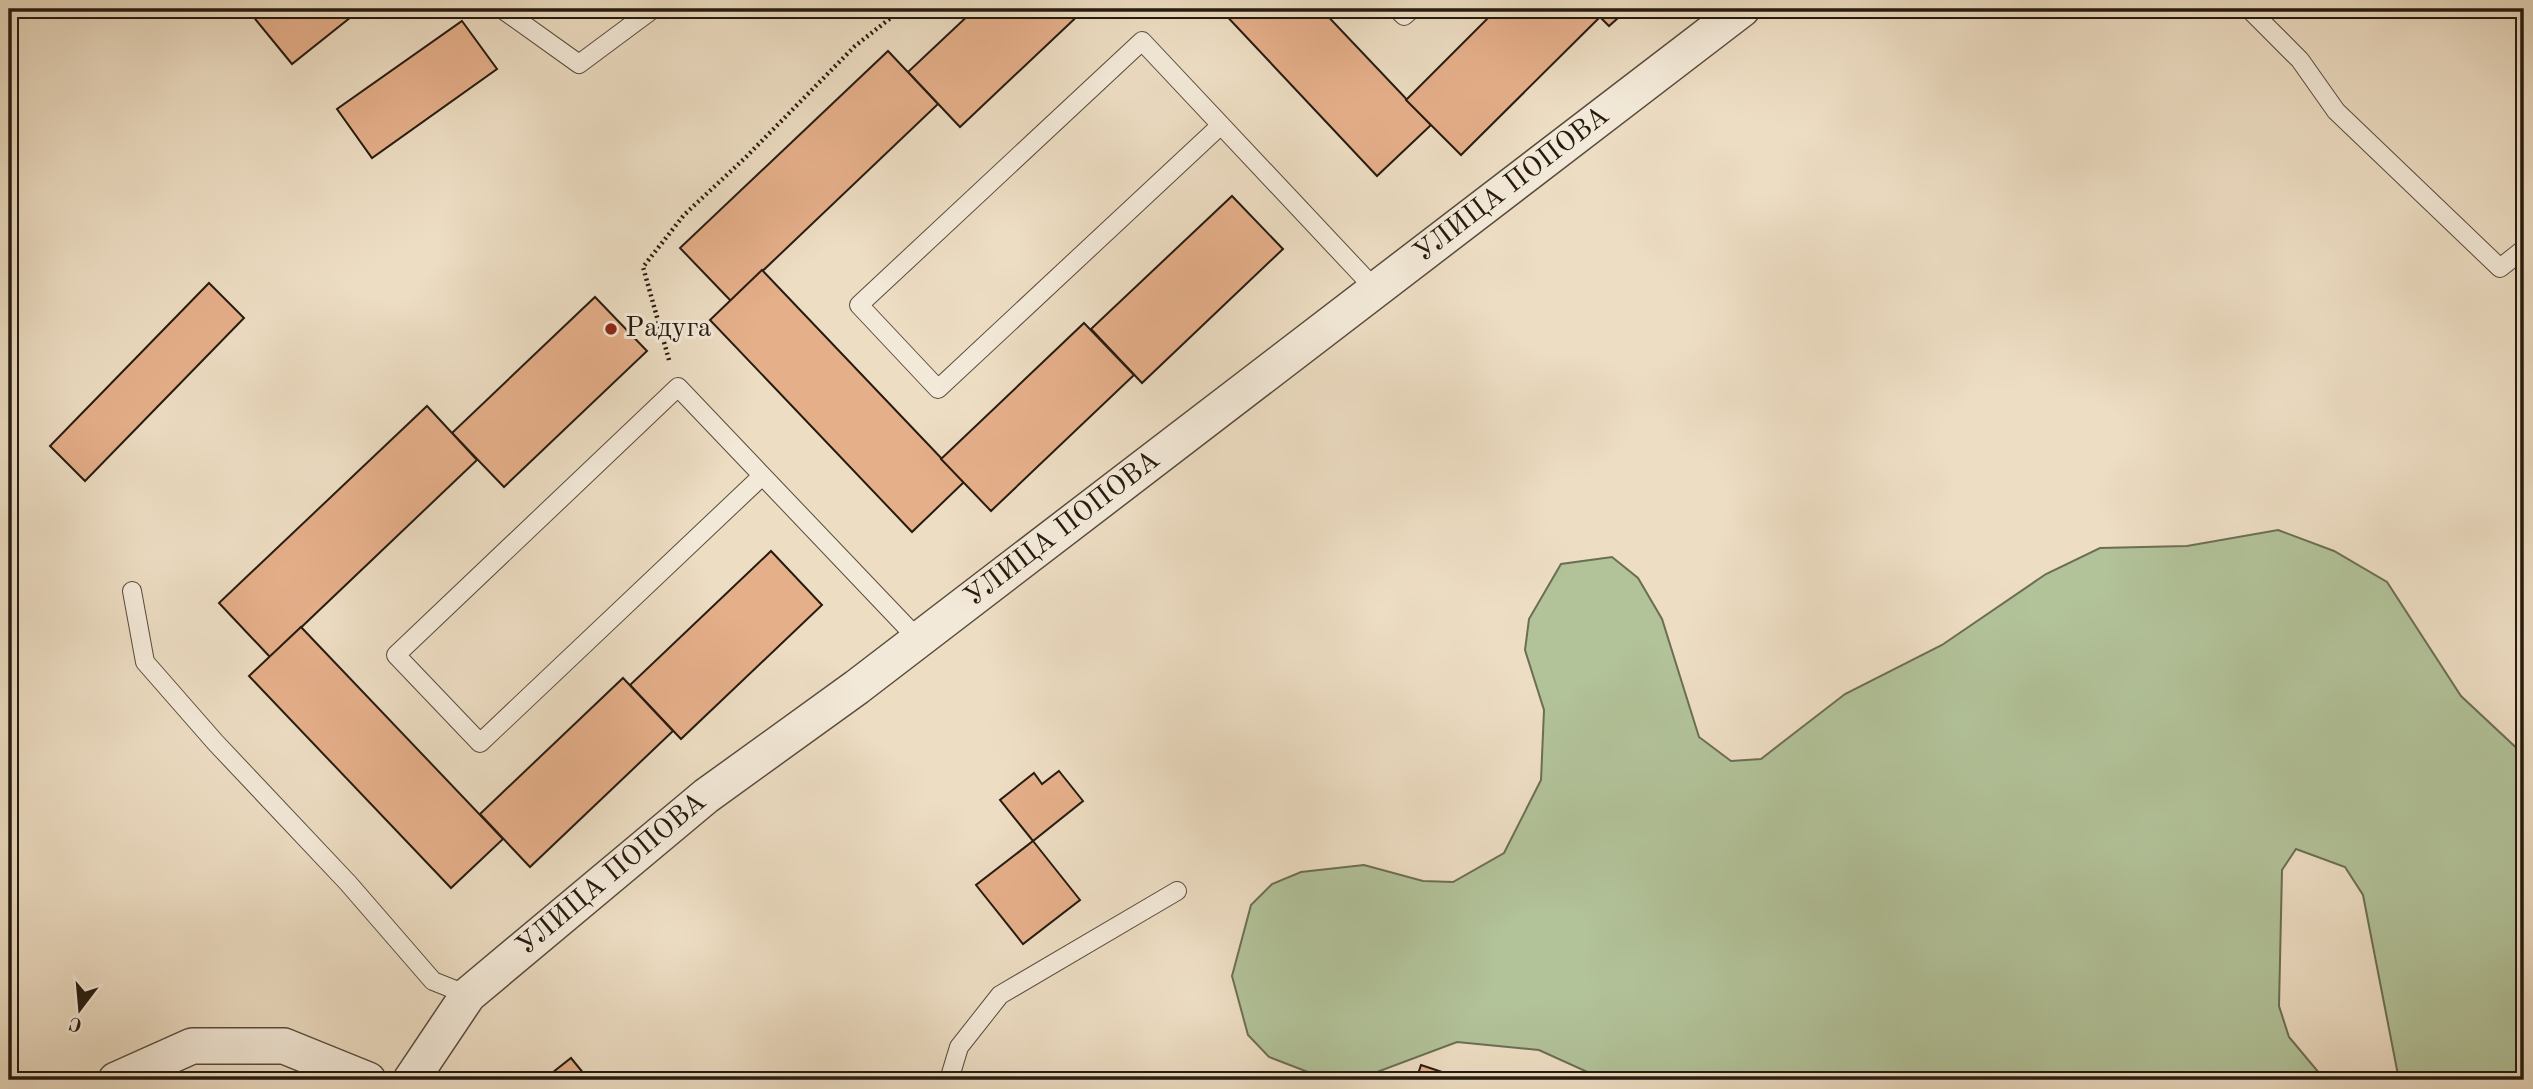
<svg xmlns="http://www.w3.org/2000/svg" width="2533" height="1089" font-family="'Old Standard TT',serif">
	<rect width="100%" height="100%" fill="#edddc3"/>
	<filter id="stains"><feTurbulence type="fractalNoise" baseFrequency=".00286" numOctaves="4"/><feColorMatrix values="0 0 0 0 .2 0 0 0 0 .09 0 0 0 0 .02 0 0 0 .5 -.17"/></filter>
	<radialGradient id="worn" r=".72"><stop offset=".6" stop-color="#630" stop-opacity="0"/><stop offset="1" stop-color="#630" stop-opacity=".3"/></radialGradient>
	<!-- green -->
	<polygon fill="#b2c299" stroke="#6c6e54" stroke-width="2" points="2278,530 2334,551 2387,582 2461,696 2524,755 2524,1080 2399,1080 2363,895 2345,867 2296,849 2282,870 2279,1006 2289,1037 2325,1080 1605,1080 1539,1050 1457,1042 1361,1078 1326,1079 1269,1057 1248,1035 1232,976 1251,905 1272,884 1301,872 1364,865 1423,881 1453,882 1504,853 1541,780 1544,710 1525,650 1529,619 1561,564 1612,557 1638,578 1662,619 1699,737 1731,761 1761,759 1845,694 1942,645 2046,574 2100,548 2187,546"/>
	<!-- building -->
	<g fill="#e5af8a" stroke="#261b10" stroke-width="2">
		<polygon points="247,9 361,9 292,64"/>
		<polygon points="975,9 1085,9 960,127 908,72"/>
		<polygon points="1220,9 1321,9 1431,125 1377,176"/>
		<polygon points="1497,9 1628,9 1609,26 1600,17 1461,155 1406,100"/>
		<polygon points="462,21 497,69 372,158 337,109"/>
		<polygon points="888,51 938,104 731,301 680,248"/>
		<polygon points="1232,196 1283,249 1142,383 1091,329"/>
		<polygon points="762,270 964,482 912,532 710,320"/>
		<polygon points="209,283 244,318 85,481 50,446"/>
		<polygon points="595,297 647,351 504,487 452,433"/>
		<polygon points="1084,323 1134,375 991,511 941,459"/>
		<polygon points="427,406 477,460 270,657 219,603"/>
		<polygon points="771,551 822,605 681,739 630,685"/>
		<polygon points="301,627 503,839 451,888 249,676"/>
		<polygon points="623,678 673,731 530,867 480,814"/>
		<polygon points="1059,771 1083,801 1033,841 1000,800 1034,773 1042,784"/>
		<polygon points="1033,841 1080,900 1023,944 976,885"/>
		<polygon points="571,1058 589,1080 543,1080"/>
		<polygon points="1421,1065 1466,1080 1416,1080"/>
	</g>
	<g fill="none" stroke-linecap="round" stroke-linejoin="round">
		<defs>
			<g id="lane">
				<polyline points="502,9 579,64 653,9"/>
				<polyline points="1397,9 1404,16 1412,9"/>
				<polyline points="2249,9 2300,60 2336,111 2500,268 2524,249"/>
				<polyline points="1221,125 938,389 859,305 1142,41 1376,290"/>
				<polyline points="762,476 480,743 396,655 678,387 918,639"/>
				<polyline points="132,591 145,662 215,742 348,883 433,981 468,995"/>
				<polyline points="949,1080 959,1047 1000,995 1177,891"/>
			</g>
			<g id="street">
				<polyline points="116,1080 192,1046 284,1046 368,1080"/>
				<path id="s1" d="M411,1080L468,995L706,796L857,687L1742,9"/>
			</g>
		</defs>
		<!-- lane casing -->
		<use href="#lane" stroke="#584c3d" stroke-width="20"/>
		<!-- street casing -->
		<use href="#street" stroke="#584c3d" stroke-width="38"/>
		<!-- path -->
		<polyline stroke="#261b10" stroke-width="4.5" stroke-dasharray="2 3.5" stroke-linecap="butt" points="669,360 643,267 684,215 746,157 855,46 902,9"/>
		<!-- lane -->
		<use href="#lane" stroke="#f3e9d8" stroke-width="18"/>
		<!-- street -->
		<use href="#street" stroke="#f3e9d8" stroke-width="35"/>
	</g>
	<!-- markers -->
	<circle fill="#8f2418" stroke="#f3e9d8" stroke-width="2.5" cx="611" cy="329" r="7"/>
	<g text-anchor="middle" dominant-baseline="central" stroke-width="6" stroke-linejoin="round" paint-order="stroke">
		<!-- street labels -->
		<g font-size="28" fill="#261b10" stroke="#f3e9d8">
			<text stroke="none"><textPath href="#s1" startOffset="1424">УЛИЦА ПОПОВА</textPath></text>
			<text stroke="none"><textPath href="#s1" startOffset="858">УЛИЦА ПОПОВА</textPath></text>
			<text stroke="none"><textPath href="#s1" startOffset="290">УЛИЦА ПОПОВА</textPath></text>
		</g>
		<!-- poi labels -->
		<g font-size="28" fill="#261b10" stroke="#f3e9d8" text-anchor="start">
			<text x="625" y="329">Радуга</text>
		</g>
	</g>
	<!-- margin -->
	<rect width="2533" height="1089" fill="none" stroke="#edddc3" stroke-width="35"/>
	<rect x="10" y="10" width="2512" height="1068" fill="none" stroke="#261b10" stroke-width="3.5"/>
	<rect x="18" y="18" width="2498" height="1054" fill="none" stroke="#261b10" stroke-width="2"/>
	<!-- north arrow -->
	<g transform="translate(80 1009) rotate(196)" stroke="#f3e9d8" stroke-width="5" paint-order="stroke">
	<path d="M0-5L12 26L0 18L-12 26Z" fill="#261b10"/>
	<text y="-10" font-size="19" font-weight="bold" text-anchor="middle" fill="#261b10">С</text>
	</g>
	<rect width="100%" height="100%" filter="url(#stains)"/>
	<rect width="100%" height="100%" fill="url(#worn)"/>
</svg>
